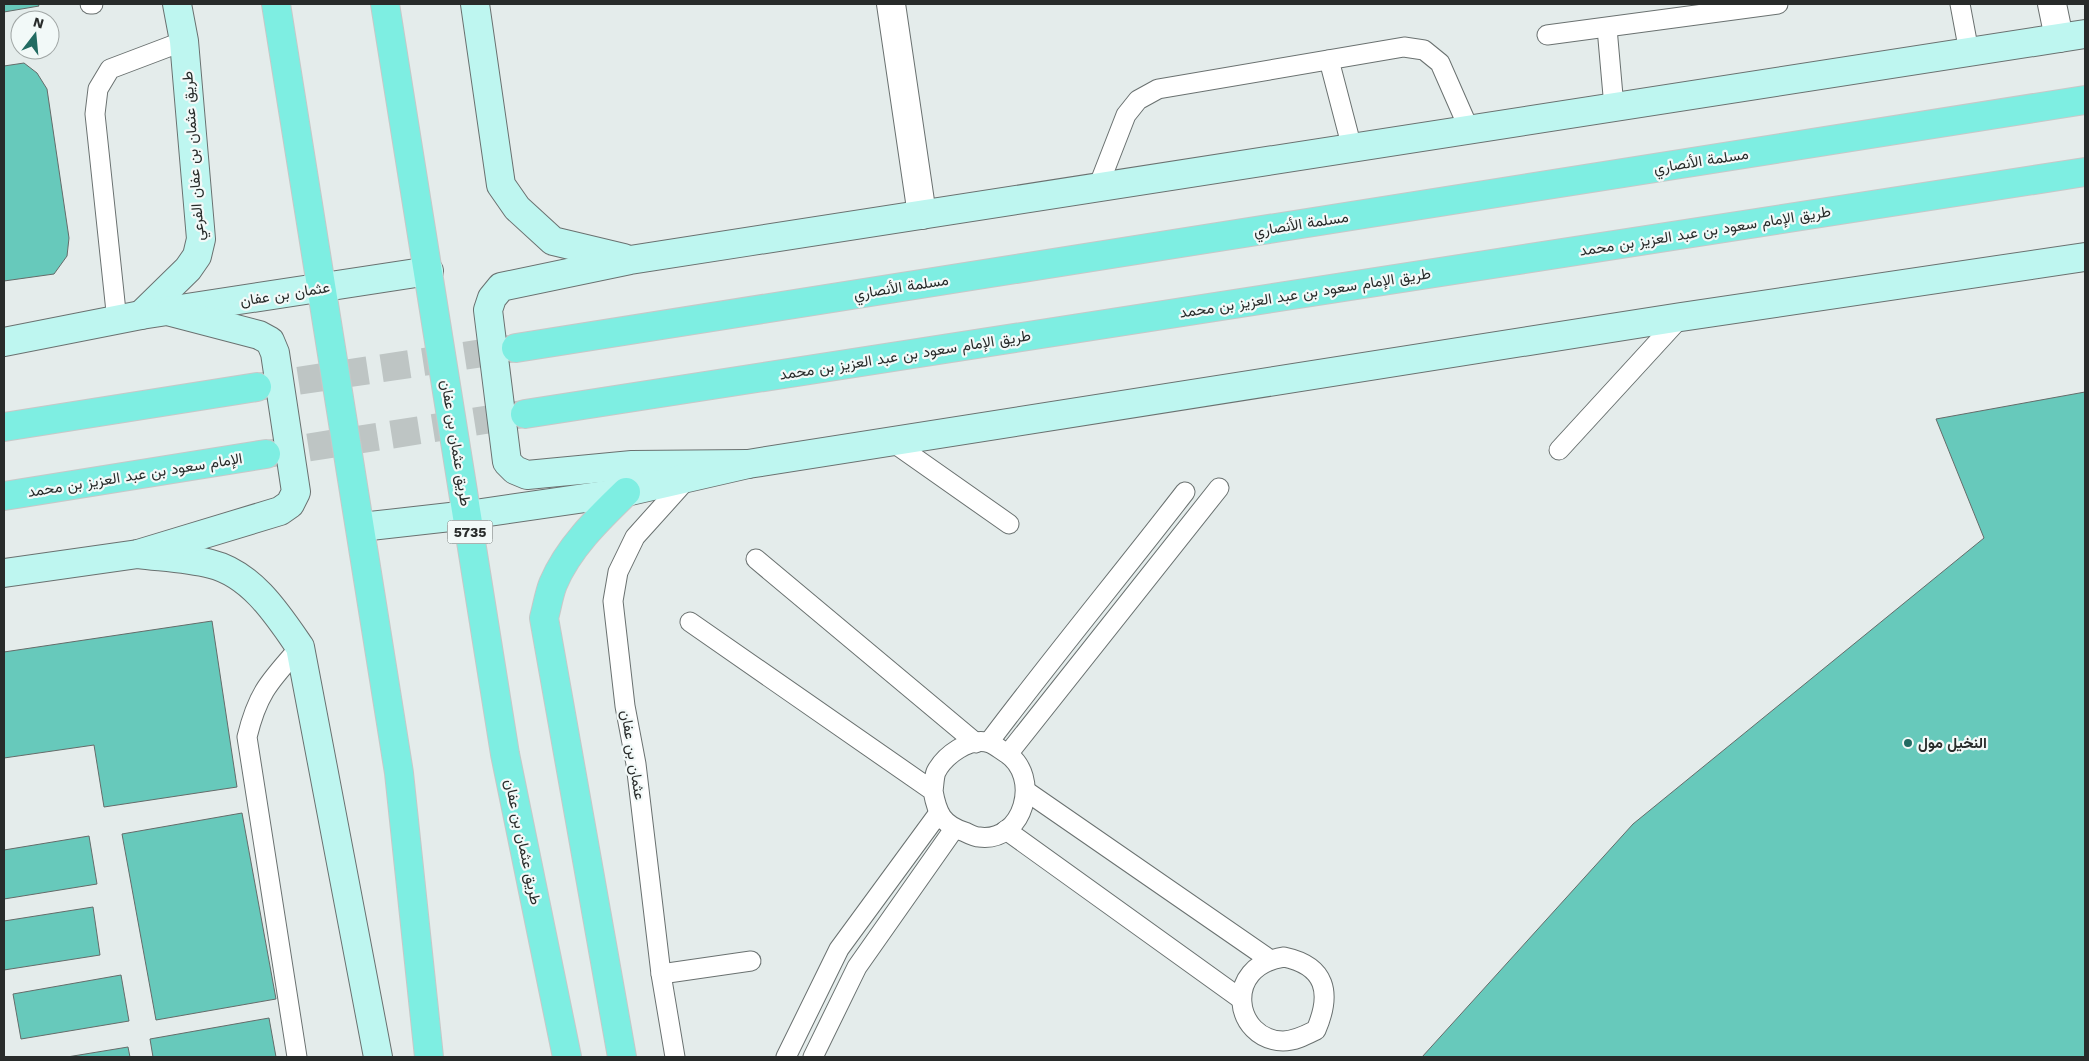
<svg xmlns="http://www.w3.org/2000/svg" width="2089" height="1061" font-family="'Work Sans',Vazirmatn,sans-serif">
	<rect width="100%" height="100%" fill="#e4eceb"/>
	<!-- building -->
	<g fill="#67c9bb" stroke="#656c6a">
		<polygon points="4,4 38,4 39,6 4,12"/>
		<polygon points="24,63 37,73 47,89 69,238 67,256 54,274 4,281 4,66"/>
		<polygon points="2085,392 2085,1057 1422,1057 1633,824 1984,538 1936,419"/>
		<polygon points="212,621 237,787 104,807 94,745 4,758 4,652"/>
		<polygon points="242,813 276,999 156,1020 122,834"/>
		<polygon points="89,836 97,884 4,899 4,850"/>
		<polygon points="93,907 100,955 4,970 4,921"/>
		<polygon points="121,975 129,1021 21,1039 13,994"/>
		<polygon points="269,1018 276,1057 153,1057 150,1039"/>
		<polygon points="128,1047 130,1057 67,1057"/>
	</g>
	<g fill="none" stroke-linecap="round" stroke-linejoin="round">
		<!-- primary-tunnel -->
		<g stroke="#bec5c4" stroke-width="28" stroke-dasharray="28 14" stroke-linecap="butt">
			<polyline points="257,387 516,348"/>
			<polyline points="267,454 523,414"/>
		</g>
		<defs>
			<g id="lane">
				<polyline points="90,4 93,4"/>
				<polyline points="1960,4 1969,52"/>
				<polyline points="1607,28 1614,107"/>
				<polyline points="1547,35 1778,4"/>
				<polyline points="1329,60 1352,148"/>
				<polyline points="1098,187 1126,115 1138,100 1158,89 1404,47 1424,50 1440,63 1469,129"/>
				<polyline points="117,321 95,114 98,89 110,69 184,41"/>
				<polyline points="891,441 1009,524"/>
				<polyline points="1559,450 1681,317"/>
				<polyline points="756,559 976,743"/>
				<path d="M690,622L933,791C937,813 942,825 965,832C969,834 975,837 979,837C1024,843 1042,776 1006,753C1001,750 995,745 990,743C970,736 944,756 936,772C934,777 934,785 933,791"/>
				<path d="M989,742C1052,658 1120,576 1185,492"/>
				<polyline points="1008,754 1219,488"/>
				<polyline points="1026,791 1269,959"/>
				<polyline points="1006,830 1241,999"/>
				<path d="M1284,957C1326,966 1332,993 1316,1030C1306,1035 1295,1041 1283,1041C1234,1040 1222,966 1284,957Z"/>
				<polyline points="661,974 751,961"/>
				<path d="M297,1057L247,737C258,692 270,681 300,647"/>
				<polyline points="675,1057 661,974 636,764 625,706 613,601 618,572 635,537 689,477"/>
				<polyline points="786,1057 839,949 938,814"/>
				<polyline points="813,1057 857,967 954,829"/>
			</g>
			<g id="street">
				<polyline points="891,4 922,215"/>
				<polyline points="2052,4 2059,38"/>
			</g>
			<g id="secondary">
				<polyline points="475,4 501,185 517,208 553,241 624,258"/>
				<polyline points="141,315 188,269 197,256 201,239 184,41 177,4"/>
				<polyline points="4,342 141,315 429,271"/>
				<polyline points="748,464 632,465 527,475 515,470 507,462 488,310 492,298 501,287 630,260 2085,34"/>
				<polyline points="361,527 468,515 626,492 748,464 1681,317 2085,257"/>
				<path d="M138,554C162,557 188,558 211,564C252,574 278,615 300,647L378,1057"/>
				<polyline points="4,573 138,554 280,511 290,504 296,492 275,353 270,341 259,335 171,312"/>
			</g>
			<g id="primary">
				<polyline points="276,4 399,773 429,1057"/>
				<polyline points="385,4 505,754 567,1057"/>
				<polyline points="516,348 2085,100"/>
				<polyline points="525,414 2085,172"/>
				<polyline points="4,427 257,387"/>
				<polyline points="4,496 266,454"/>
				<path d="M622,1057L544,618C547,607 549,594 553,584C568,548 598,519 626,492"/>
			</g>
		</defs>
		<!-- lane casing -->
		<use href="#lane" stroke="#6a7170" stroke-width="21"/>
		<!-- street casing -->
		<use href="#street" stroke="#6a7170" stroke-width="30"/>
		<!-- secondary casing -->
		<use href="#secondary" stroke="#6a7170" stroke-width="30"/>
		<!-- primary casing -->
		<use href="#primary" stroke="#c7c8c8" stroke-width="30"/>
		<!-- lane -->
		<use href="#lane" stroke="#fff" stroke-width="19"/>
		<!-- street -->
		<use href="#street" stroke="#fff" stroke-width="28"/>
		<!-- secondary -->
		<use href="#secondary" stroke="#bef6f0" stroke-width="28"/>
		<!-- primary -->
		<use href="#primary" stroke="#7eeee2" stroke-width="28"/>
	</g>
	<!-- markers -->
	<circle fill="#226b62" stroke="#f2f9f8" stroke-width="2" cx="1908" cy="743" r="5"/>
	<g text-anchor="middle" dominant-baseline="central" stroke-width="4.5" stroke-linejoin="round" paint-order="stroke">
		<!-- shield labels -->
		<rect fill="#f2f9f8" stroke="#656968" stroke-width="1" x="447.5" y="520.5" width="45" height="23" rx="4"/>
		<g font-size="14" font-weight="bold" fill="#282b2a">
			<text x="470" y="532">5735</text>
		</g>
		<!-- street labels -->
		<g font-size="15" fill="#282b2a" stroke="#f2f9f8">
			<text transform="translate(193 156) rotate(-94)">طريق عثمان بن عفان الفرعي</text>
			<text transform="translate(1701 161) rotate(-9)">مسلمة الأنصاري</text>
			<text transform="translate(1301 224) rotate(-9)">مسلمة الأنصاري</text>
			<text transform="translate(1705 231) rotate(-9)">طريق الإمام سعود بن عبد العزيز بن محمد</text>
			<text transform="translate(901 287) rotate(-9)">مسلمة الأنصاري</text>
			<text transform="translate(1305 293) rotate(-9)">طريق الإمام سعود بن عبد العزيز بن محمد</text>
			<text transform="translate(285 294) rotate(-9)">عثمان بن عفان</text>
			<text transform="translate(905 355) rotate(-9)">طريق الإمام سعود بن عبد العزيز بن محمد</text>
			<text transform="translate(456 443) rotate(81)">طريق عثمان بن عفان</text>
			<text transform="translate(135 475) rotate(-9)">الإمام سعود بن عبد العزيز بن محمد</text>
			<text transform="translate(633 755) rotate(81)">عثمان بن عفان</text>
			<text transform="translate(523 842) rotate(78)">طريق عثمان بن عفان</text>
		</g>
		<!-- poi labels -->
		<g font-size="15" font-weight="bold" fill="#282b2a" stroke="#f2f9f8" text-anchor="start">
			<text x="1918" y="743">النخيل مول</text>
		</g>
	</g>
	<!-- border -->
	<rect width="2089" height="1061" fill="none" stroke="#282b2a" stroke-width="10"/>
	<!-- north arrow -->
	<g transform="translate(35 35) rotate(16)"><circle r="24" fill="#f2f9f8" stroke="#a1a7a6"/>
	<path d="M0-4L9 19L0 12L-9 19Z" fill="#226b62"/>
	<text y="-8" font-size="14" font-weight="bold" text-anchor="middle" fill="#282b2a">N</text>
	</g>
</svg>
